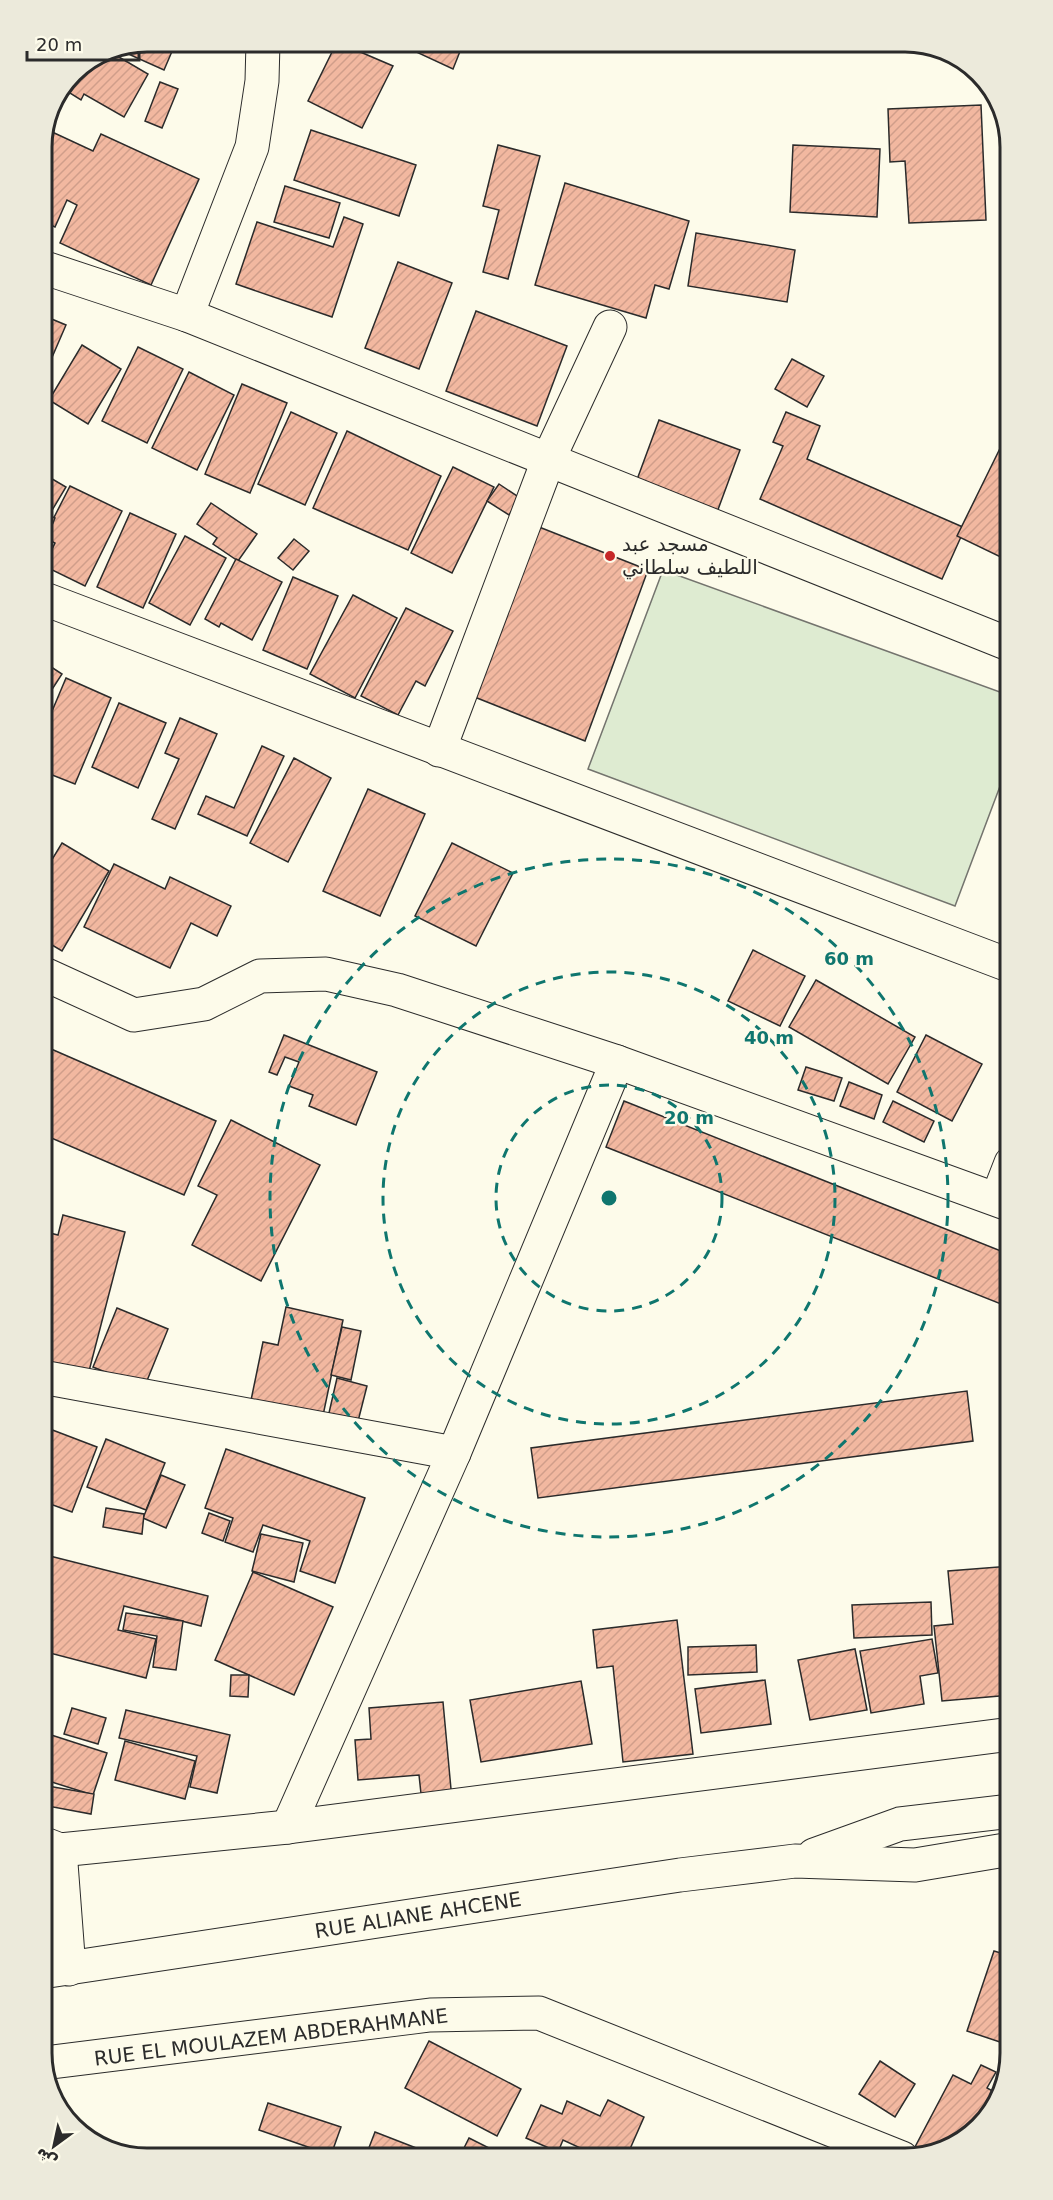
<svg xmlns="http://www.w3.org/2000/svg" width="1053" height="2200" font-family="'DejaVu Sans',Vazirmatn,sans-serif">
	<defs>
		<pattern id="building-hatch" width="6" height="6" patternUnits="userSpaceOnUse" patternTransform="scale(1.5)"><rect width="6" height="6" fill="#f2b8a0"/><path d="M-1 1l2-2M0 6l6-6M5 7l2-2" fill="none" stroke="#d09e8a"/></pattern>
	</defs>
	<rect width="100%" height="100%" fill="#fdfbea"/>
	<!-- grass -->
	<polygon fill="#deebd1" stroke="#74746e" stroke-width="1.5" points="663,570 1011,696 1011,757 955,906 588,769"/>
	<!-- building -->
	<g fill="url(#building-hatch)" stroke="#2b2b2b" stroke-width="1.5">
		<polygon points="147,42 176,42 164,70 115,48"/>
		<polygon points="337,42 393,66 362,128 308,101"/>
		<polygon points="400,42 446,42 461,49 453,69 399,44"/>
		<polygon points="107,50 148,74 124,117 84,94 81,100 65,90 73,73"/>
		<polygon points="160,82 178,89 162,128 145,121"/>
		<polygon points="981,105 986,220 909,223 905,161 890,162 888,109"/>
		<polygon points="311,130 416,165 399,216 294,180"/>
		<polygon points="50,131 93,151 101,134 199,179 151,285 60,243 77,205 67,200 55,227 42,221 42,147"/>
		<polygon points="498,145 540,156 508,279 483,272 499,210 483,206"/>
		<polygon points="793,145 880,149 877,217 790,212"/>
		<polygon points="565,183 689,221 669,289 655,285 646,318 535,285"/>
		<polygon points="285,186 340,203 329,238 274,222"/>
		<polygon points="344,217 363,224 332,317 236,284 257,222 333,247"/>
		<polygon points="696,233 795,250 787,302 688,286"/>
		<polygon points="398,262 452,283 419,369 365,348"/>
		<polygon points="476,311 567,346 537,426 446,391"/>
		<polygon points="42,315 66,325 50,362 42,359"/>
		<polygon points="82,345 121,369 88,424 49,400"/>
		<polygon points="138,347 183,369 147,443 102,421"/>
		<polygon points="792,359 824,376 807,407 775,389"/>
		<polygon points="42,365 52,371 42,387"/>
		<polygon points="189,372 234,395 197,470 152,448"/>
		<polygon points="242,384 287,403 250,493 205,474"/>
		<polygon points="291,412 337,433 305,505 258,484"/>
		<polygon points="786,412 820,426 807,459 965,528 942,579 760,499 783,446 773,442"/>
		<polygon points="659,420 740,450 716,515 635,485"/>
		<polygon points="1011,426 1011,557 1009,561 957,536"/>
		<polygon points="347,431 441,476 408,550 313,508"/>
		<polygon points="453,467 494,487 452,573 411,553"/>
		<polygon points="42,473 66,487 51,512 42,507"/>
		<polygon points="499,484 520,498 509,515 487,501"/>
		<polygon points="70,486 122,511 85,586 44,566 55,543 44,537"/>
		<polygon points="211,503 257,534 238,561 213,544 217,538 197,524"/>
		<polygon points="42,513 55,518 42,550"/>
		<polygon points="130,513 176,534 143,608 97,587"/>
		<polygon points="534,525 648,570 585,741 467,694"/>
		<polygon points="185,536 226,558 190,625 149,603"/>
		<polygon points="294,539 309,551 293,570 278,558"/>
		<polygon points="236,559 282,582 252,640 221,623 219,627 205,619"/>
		<polygon points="293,577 338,596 307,669 263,650"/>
		<polygon points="353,595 397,618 355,698 310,674"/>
		<polygon points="406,608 453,631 425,686 416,681 398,715 361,696"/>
		<polygon points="42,661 62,674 42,705"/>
		<polygon points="66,678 111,698 75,784 42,771 42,735"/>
		<polygon points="119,703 166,723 138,788 92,767"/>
		<polygon points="180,718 217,734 175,829 152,819 179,759 165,753"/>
		<polygon points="262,746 284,756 247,836 198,814 206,796 234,808"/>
		<polygon points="294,758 331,778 288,862 250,843"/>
		<polygon points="368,789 425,814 380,916 323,891"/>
		<polygon points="42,840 51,844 42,863"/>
		<polygon points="62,843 109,871 62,951 42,939 42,876"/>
		<polygon points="452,843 513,873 476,946 415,916"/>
		<polygon points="114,864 165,889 170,877 231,906 217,936 191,923 170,968 84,927"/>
		<polygon points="753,950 805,976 780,1026 728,1001"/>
		<polygon points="816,980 915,1037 888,1084 789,1027"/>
		<polygon points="284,1035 377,1072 356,1125 309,1106 313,1095 289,1086 299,1062 285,1057 277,1075 269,1072"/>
		<polygon points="926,1035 982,1064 952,1121 897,1092"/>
		<polygon points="42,1045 216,1121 184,1195 42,1134"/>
		<polygon points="806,1067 842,1078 834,1101 798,1090"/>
		<polygon points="849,1082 882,1095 874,1119 840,1106"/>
		<polygon points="624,1101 1011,1255 1011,1308 606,1147"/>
		<polygon points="893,1101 934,1121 924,1142 883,1122"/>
		<polygon points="231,1120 320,1165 261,1281 192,1245 217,1195 198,1186"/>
		<polygon points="63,1215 125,1232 88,1375 42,1363 42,1231 58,1235"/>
		<polygon points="286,1307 343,1320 321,1425 249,1410 263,1342 278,1345"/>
		<polygon points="117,1308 168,1329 144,1388 93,1367"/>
		<polygon points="342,1327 361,1331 351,1380 331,1375"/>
		<polygon points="337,1378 367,1386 355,1433 326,1426"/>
		<polygon points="967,1391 973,1441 538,1498 531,1448"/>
		<polygon points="42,1426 97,1447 72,1512 42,1501"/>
		<polygon points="106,1439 165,1463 146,1510 87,1487"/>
		<polygon points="226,1449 365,1498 335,1583 300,1571 310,1541 263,1525 253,1552 225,1542 233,1518 205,1508"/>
		<polygon points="161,1475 185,1485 166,1528 143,1518"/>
		<polygon points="106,1508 144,1514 142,1534 103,1527"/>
		<polygon points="209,1513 230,1521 223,1541 202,1533"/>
		<polygon points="261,1534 303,1543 294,1582 252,1571"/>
		<polygon points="42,1554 208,1596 201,1626 124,1606 118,1630 156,1639 146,1678 42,1651"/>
		<polygon points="1011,1566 1011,1695 942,1701 934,1626 953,1624 948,1571"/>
		<polygon points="253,1572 333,1607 294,1695 215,1660"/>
		<polygon points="931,1602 932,1635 854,1638 852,1605"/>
		<polygon points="126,1613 183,1621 176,1670 153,1667 157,1636 123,1630"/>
		<polygon points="677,1620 693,1754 623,1762 613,1666 597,1668 593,1630"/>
		<polygon points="932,1639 938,1673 920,1676 924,1704 871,1713 860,1651"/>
		<polygon points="756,1645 757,1672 688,1675 688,1647"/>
		<polygon points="855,1649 867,1710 810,1720 798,1660"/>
		<polygon points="231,1675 249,1675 248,1697 230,1696"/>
		<polygon points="765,1680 771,1724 701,1733 695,1689"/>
		<polygon points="581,1681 592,1744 481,1762 470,1700"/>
		<polygon points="443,1702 452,1800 422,1803 419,1775 358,1780 355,1740 371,1739 369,1708"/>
		<polygon points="72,1708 106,1718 98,1744 64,1734"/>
		<polygon points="126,1710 230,1735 217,1793 190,1787 197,1756 119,1738"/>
		<polygon points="42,1732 107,1753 93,1795 42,1779"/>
		<polygon points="125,1741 195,1761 185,1799 115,1780"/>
		<polygon points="42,1785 94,1794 91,1814 42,1805"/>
		<polygon points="994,1951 1011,1956 1011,2028 1006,2044 967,2031"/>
		<polygon points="429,2041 521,2089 497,2136 405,2088"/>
		<polygon points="880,2061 915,2084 895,2117 859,2094"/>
		<polygon points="981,2065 996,2072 987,2088 998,2094 993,2111 946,2150 927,2154 915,2147 953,2075 971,2084"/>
		<polygon points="608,2100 644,2117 626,2158 602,2158 563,2140 558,2152 526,2138 541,2105 562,2114 567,2101 600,2116"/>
		<polygon points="268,2103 341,2127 331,2155 259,2130"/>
		<polygon points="375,2132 442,2158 365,2158"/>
		<polygon points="469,2138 503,2155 501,2158 459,2158"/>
	</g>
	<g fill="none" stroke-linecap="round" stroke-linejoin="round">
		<defs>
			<g id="minor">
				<polyline points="42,267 187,315 1011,645"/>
				<polyline points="187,315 252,147 262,81 263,42"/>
				<polyline points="42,598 1011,966"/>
				<polyline points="439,750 549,458 610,327"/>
				<polyline points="42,973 134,1015 204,1004 260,976 326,974 397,990 617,1062 1011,1205"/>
				<polyline points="997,1199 1011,1163"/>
				<polyline points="42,1377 454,1453"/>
				<polyline points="288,1827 454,1453 617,1062"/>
				<polyline points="42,1843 60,1850 288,1827 1011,1734"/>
				<polyline points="60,1850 69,1969"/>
				<polyline points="44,2063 430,2015 539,2013 902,2158"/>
			</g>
			<g id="major">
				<polyline points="814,1855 900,1824 1011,1811"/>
				<polyline points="42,1972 680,1875 795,1861 915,1865 1011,1849"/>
			</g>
		</defs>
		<!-- minor casing -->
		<use href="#minor" stroke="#2b2b2b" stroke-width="35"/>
		<!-- major casing -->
		<use href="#major" stroke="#2b2b2b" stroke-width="35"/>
		<!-- minor -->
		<use href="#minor" stroke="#fdfbea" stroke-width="33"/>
		<!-- major -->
		<use href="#major" stroke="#fdfbea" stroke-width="33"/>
	</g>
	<!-- distance rings -->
	<g fill="none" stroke="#0f766e" stroke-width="3" stroke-dasharray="10 8">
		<circle cx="609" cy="1198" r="113"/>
		<circle cx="609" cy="1198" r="226"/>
		<circle cx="609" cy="1198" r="339"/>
	</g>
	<!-- markers -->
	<circle fill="#c62828" stroke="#fdfbea" stroke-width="2" cx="610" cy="556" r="6"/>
	<g text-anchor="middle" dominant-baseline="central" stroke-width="4.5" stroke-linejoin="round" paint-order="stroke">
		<!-- poi labels -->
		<g font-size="20" fill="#2b2b2b" stroke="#fdfbea" text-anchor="start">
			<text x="622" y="544">مسجد عبد<tspan x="622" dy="23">اللطيف سلطاني</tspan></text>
		</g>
		<!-- street labels -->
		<g font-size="20" fill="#2b2b2b" stroke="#fdfbea">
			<text transform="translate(418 1915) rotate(-9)">RUE ALIANE AHCENE</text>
			<text transform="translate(271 2037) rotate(-7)">RUE EL MOULAZEM ABDERAHMANE</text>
		</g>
	</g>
	<!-- crop -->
	<path d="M0 0H1053V2200H0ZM147 52H905A95 95 0 0 1 1000 147V2053A95 95 0 0 1 905 2148H147A95 95 0 0 1 52 2053V147A95 95 0 0 1 147 52Z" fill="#eceadb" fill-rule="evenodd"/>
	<path fill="none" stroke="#2b2b2b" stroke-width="3" d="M147 52H905A95 95 0 0 1 1000 147V2053A95 95 0 0 1 905 2148H147A95 95 0 0 1 52 2053V147A95 95 0 0 1 147 52Z"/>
	<circle cx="609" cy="1198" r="9" fill="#0f766e" stroke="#fdfbea" stroke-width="3"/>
	<g font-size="18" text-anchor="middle" font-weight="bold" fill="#0f766e" stroke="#fdfbea" stroke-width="4.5" stroke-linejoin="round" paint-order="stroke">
		<text x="849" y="965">60 m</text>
		<text x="769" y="1044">40 m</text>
		<text x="689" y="1124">20 m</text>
	</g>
	<!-- north arrow -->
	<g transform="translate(54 2146) rotate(213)" stroke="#fdfbea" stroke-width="4.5" paint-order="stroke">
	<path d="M0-4.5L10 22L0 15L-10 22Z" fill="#2b2b2b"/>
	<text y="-9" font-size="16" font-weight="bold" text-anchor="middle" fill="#2b2b2b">ش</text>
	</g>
	<!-- scale -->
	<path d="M27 51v9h112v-9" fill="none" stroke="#2b2b2b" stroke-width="3"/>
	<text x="36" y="51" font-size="18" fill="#2b2b2b" stroke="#fdfbea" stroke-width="4.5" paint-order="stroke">20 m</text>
</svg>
